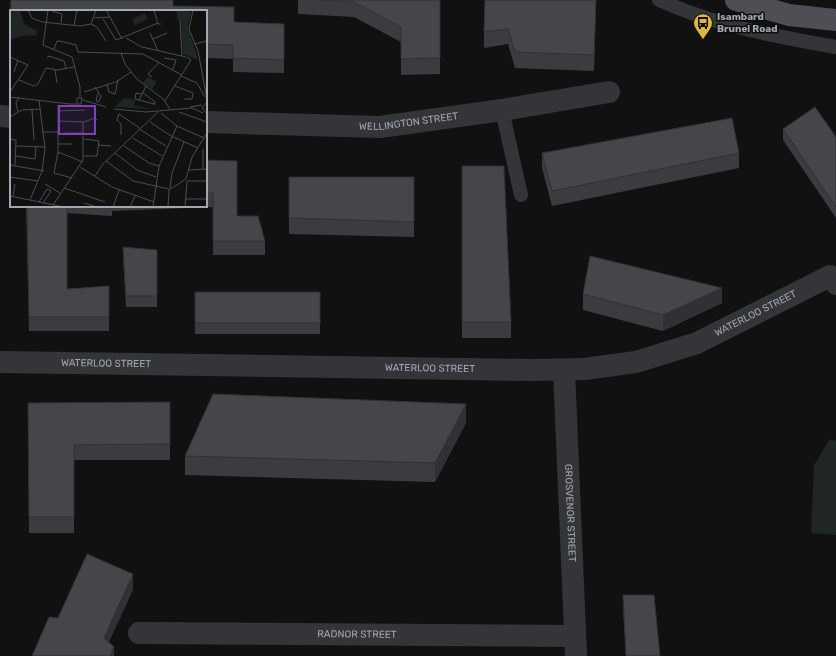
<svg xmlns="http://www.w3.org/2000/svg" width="836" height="656" font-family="Rubik,sans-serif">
	<rect width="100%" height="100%" fill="#111112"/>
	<!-- green -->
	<polygon fill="#202621" points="830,439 836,441 836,535 811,533 814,465"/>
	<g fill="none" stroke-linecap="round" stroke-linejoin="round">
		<!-- service -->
		<g stroke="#343539" stroke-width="14">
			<path d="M659,0C716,26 775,36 836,47"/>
			<polyline points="502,110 521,195"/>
		</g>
		<!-- minor -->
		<g stroke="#343539" stroke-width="22">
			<polyline points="0,116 11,117"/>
			<path id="s1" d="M206,122L380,127L502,110L609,92"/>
			<path id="s2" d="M0,362L533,370L584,369L636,362L697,343L830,276L836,284"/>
			<path id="s3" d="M564,370L576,656"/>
			<path id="s4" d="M139,633L575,636"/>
		</g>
		<!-- primary -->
		<polyline stroke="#4e4f55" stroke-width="22" points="736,0 789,15 836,20"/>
	</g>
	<!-- wall -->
	<g fill="#3b3c40">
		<polygon points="11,0 173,0 173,6 234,7 234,22 284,24 284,73 233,72 233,59 206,58 206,11 11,11 11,46 10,46"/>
		<polygon points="298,0 440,0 440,74 401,75 401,42 354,17 298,14"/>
		<polygon points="596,0 594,71 515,68 508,44 484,48 484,32"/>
		<polygon points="783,129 836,137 836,218 783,140"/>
		<polygon points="542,153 739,153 739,168 552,206 542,168"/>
		<polygon points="206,160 237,216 265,241 265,255 213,255 213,207 112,211 112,216 67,213 67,289 109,286 109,331 29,331 26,206 206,206"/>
		<polygon points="462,166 511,322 511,338 462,338"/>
		<polygon points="289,177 414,177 414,237 289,234"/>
		<polygon points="123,247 157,250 157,307 126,307 123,258"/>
		<rect x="195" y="292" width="125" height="42"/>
		<polygon points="583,294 722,303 663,331 583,310"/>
		<polygon points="170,402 170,460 74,460 74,533 29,533 28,403"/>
		<polygon points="466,423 435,482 185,475 185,456"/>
		<polygon points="623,595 660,656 626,656 623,606"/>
	</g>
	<!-- shaded-wall -->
	<g fill="#303134">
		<polygon points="596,0 594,71 594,55"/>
		<polygon points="722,288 722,303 663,331 663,315"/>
		<polygon points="466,404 466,423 435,482 435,463"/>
		<polygon points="133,574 133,590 104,653 104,638"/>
		<polygon points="114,647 114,656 110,656"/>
	</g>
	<!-- building -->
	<g fill="#45464a" stroke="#303134">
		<polygon points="11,0 173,0 173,6 234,7 234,22 284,24 284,60 233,58 233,45 206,44 206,11 11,11 11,33 10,33"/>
		<polygon points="322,0 440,0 440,58 401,59 401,27 354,2"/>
		<polygon points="485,0 596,0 594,55 515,52 508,29 484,32"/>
		<polygon points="815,107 836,137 836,207 783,129"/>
		<polygon points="732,118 739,153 552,191 542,153"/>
		<polygon points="206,160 237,161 237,216 258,216 265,241 213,241 213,193 206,193"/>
		<polygon points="462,166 504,166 511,322 462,322"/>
		<polygon points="289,177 414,177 414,222 289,218"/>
		<polygon points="27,206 67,206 67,289 109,286 109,317 29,317"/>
		<polygon points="123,247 157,250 157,296 126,296"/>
		<polygon points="590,256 722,288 663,315 583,294"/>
		<rect x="195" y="292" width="125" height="31"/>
		<polygon points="213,394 466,404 435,463 185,456"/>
		<polygon points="170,402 170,444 74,445 74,517 29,517 28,403"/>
		<polygon points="87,554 133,574 104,638 114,647 110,656 32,656 49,617 58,618"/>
		<polygon points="623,595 654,595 660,656 626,656"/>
	</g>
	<!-- icons -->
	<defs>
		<symbol id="bus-pin" viewBox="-11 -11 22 30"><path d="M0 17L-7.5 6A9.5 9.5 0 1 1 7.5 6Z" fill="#e0b53b" stroke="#0c0c0d"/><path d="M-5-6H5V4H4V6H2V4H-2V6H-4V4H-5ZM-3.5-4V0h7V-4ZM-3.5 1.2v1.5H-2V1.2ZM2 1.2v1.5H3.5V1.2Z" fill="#111"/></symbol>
	</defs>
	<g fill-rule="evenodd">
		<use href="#bus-pin" x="692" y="12" width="22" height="30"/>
	</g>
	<g text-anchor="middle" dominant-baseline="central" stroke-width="3" stroke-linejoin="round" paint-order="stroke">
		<!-- poi labels -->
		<g font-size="10" font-weight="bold" fill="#a3a7b2" stroke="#0c0c0d" text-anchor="start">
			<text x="717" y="17">Isambard<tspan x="717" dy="12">Brunel Road</tspan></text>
		</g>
		<!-- street labels -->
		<g font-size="10" fill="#a3a7b2" stroke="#0c0c0d">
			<text stroke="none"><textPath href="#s1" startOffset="203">WELLINGTON STREET</textPath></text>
			<text stroke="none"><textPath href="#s2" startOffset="766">WATERLOO STREET</textPath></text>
			<text stroke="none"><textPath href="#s2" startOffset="106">WATERLOO STREET</textPath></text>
			<text stroke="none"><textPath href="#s2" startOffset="430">WATERLOO STREET</textPath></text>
			<text stroke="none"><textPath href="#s3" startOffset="143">GROSVENOR STREET</textPath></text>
			<text stroke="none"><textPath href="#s4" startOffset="218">RADNOR STREET</textPath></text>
		</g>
	</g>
	<!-- overview -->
	<g transform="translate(10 10)">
		<rect width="197" height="197" fill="#111112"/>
		<path d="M0,0H10L14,14L26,20L27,25L12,26L0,30ZM166,0L181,2L178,16L188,50L173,44L171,11H168ZM135,3L138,9L125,15L122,9ZM138,67L147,72L142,79L133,73ZM114,88L125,90L124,95L139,99L105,97Z" fill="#202621"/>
		<path fill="none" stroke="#4b4d52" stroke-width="1" d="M18,0L22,8L32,12L70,16L81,14M38,0L33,35L62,47L70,77V87M96,0L112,29M144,0L148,14H151M183,0L179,19L188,41L197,89M42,1L52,4L51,13M84,8L100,7M93,9L106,30L148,13M170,11L172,46M81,14L87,17L96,31M81,14L86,0M64,16L67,0M140,23L148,41M116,28L132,37L176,47M143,29L157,23M184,34L197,31M44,39L47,31H50L66,35L68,42M68,42L133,44L172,65M111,43L115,54L127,69L153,89L160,99M0,47L18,55L0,82M37,48L39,46L54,51L56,58M154,48L166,50L163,59M45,60L47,73M4,62L8,50M171,66L187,73L195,87M142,67L138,64L149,52M9,70L24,76L28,74L36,58L47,60L64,57M97,74L99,82L105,84L108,70M165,76L183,83L182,89H174M85,77L91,86L89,92L86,91L88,83M74,82L106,72L121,62M132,82L145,92L144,95M131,84L126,83L125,89L129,90L136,76M0,87L60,94H71L72,88H67V93M73,90L96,97M129,90L144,94M155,91L181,50L177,47M197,92L192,98L197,104M48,95V142L44,163L62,168M180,97L192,95M104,99L136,102L182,98L193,103M22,100L24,130M48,101L75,100M8,102L6,93L9,87M169,102L197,112M151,103L167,116L194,128M0,107L12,100L31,99M48,111L74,112L85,108L87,110M140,112L161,126L188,138M0,114V129M131,120L156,136M32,122H48M55,123H74M111,125V114L107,110L109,104L131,119M123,128L152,146M0,129L6,130L5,155M74,129L89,131L87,146H74M48,134H62M89,135L101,136M6,136L35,137M114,136L139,153L149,156M193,139V160M48,142L73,152M105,143L127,160L146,167M6,146L25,149L26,137M96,151L123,171L159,179M0,155L34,161M70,157L102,177L144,192M178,160L197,159M85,166L93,154L148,102M0,167L28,171M35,174L50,183M54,178L95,192M160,178L162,163L174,132M0,186L54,197M3,186L5,174M175,189H197M20,190L32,161L35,139L29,90M29,192L37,179L41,181L33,193M74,193L87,197M43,195L73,150V112M103,197L109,180M120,197L125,186M143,197L149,156L167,116M158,197L159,180L176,169L182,147L197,123M175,197L177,171H197"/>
		<path fill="#813ebd" fill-opacity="0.15" stroke="#813ebd" stroke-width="2" d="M49,96H85V124H49Z"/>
		<rect width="197" height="197" fill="none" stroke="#a3a7b2" stroke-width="2"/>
	</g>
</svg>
